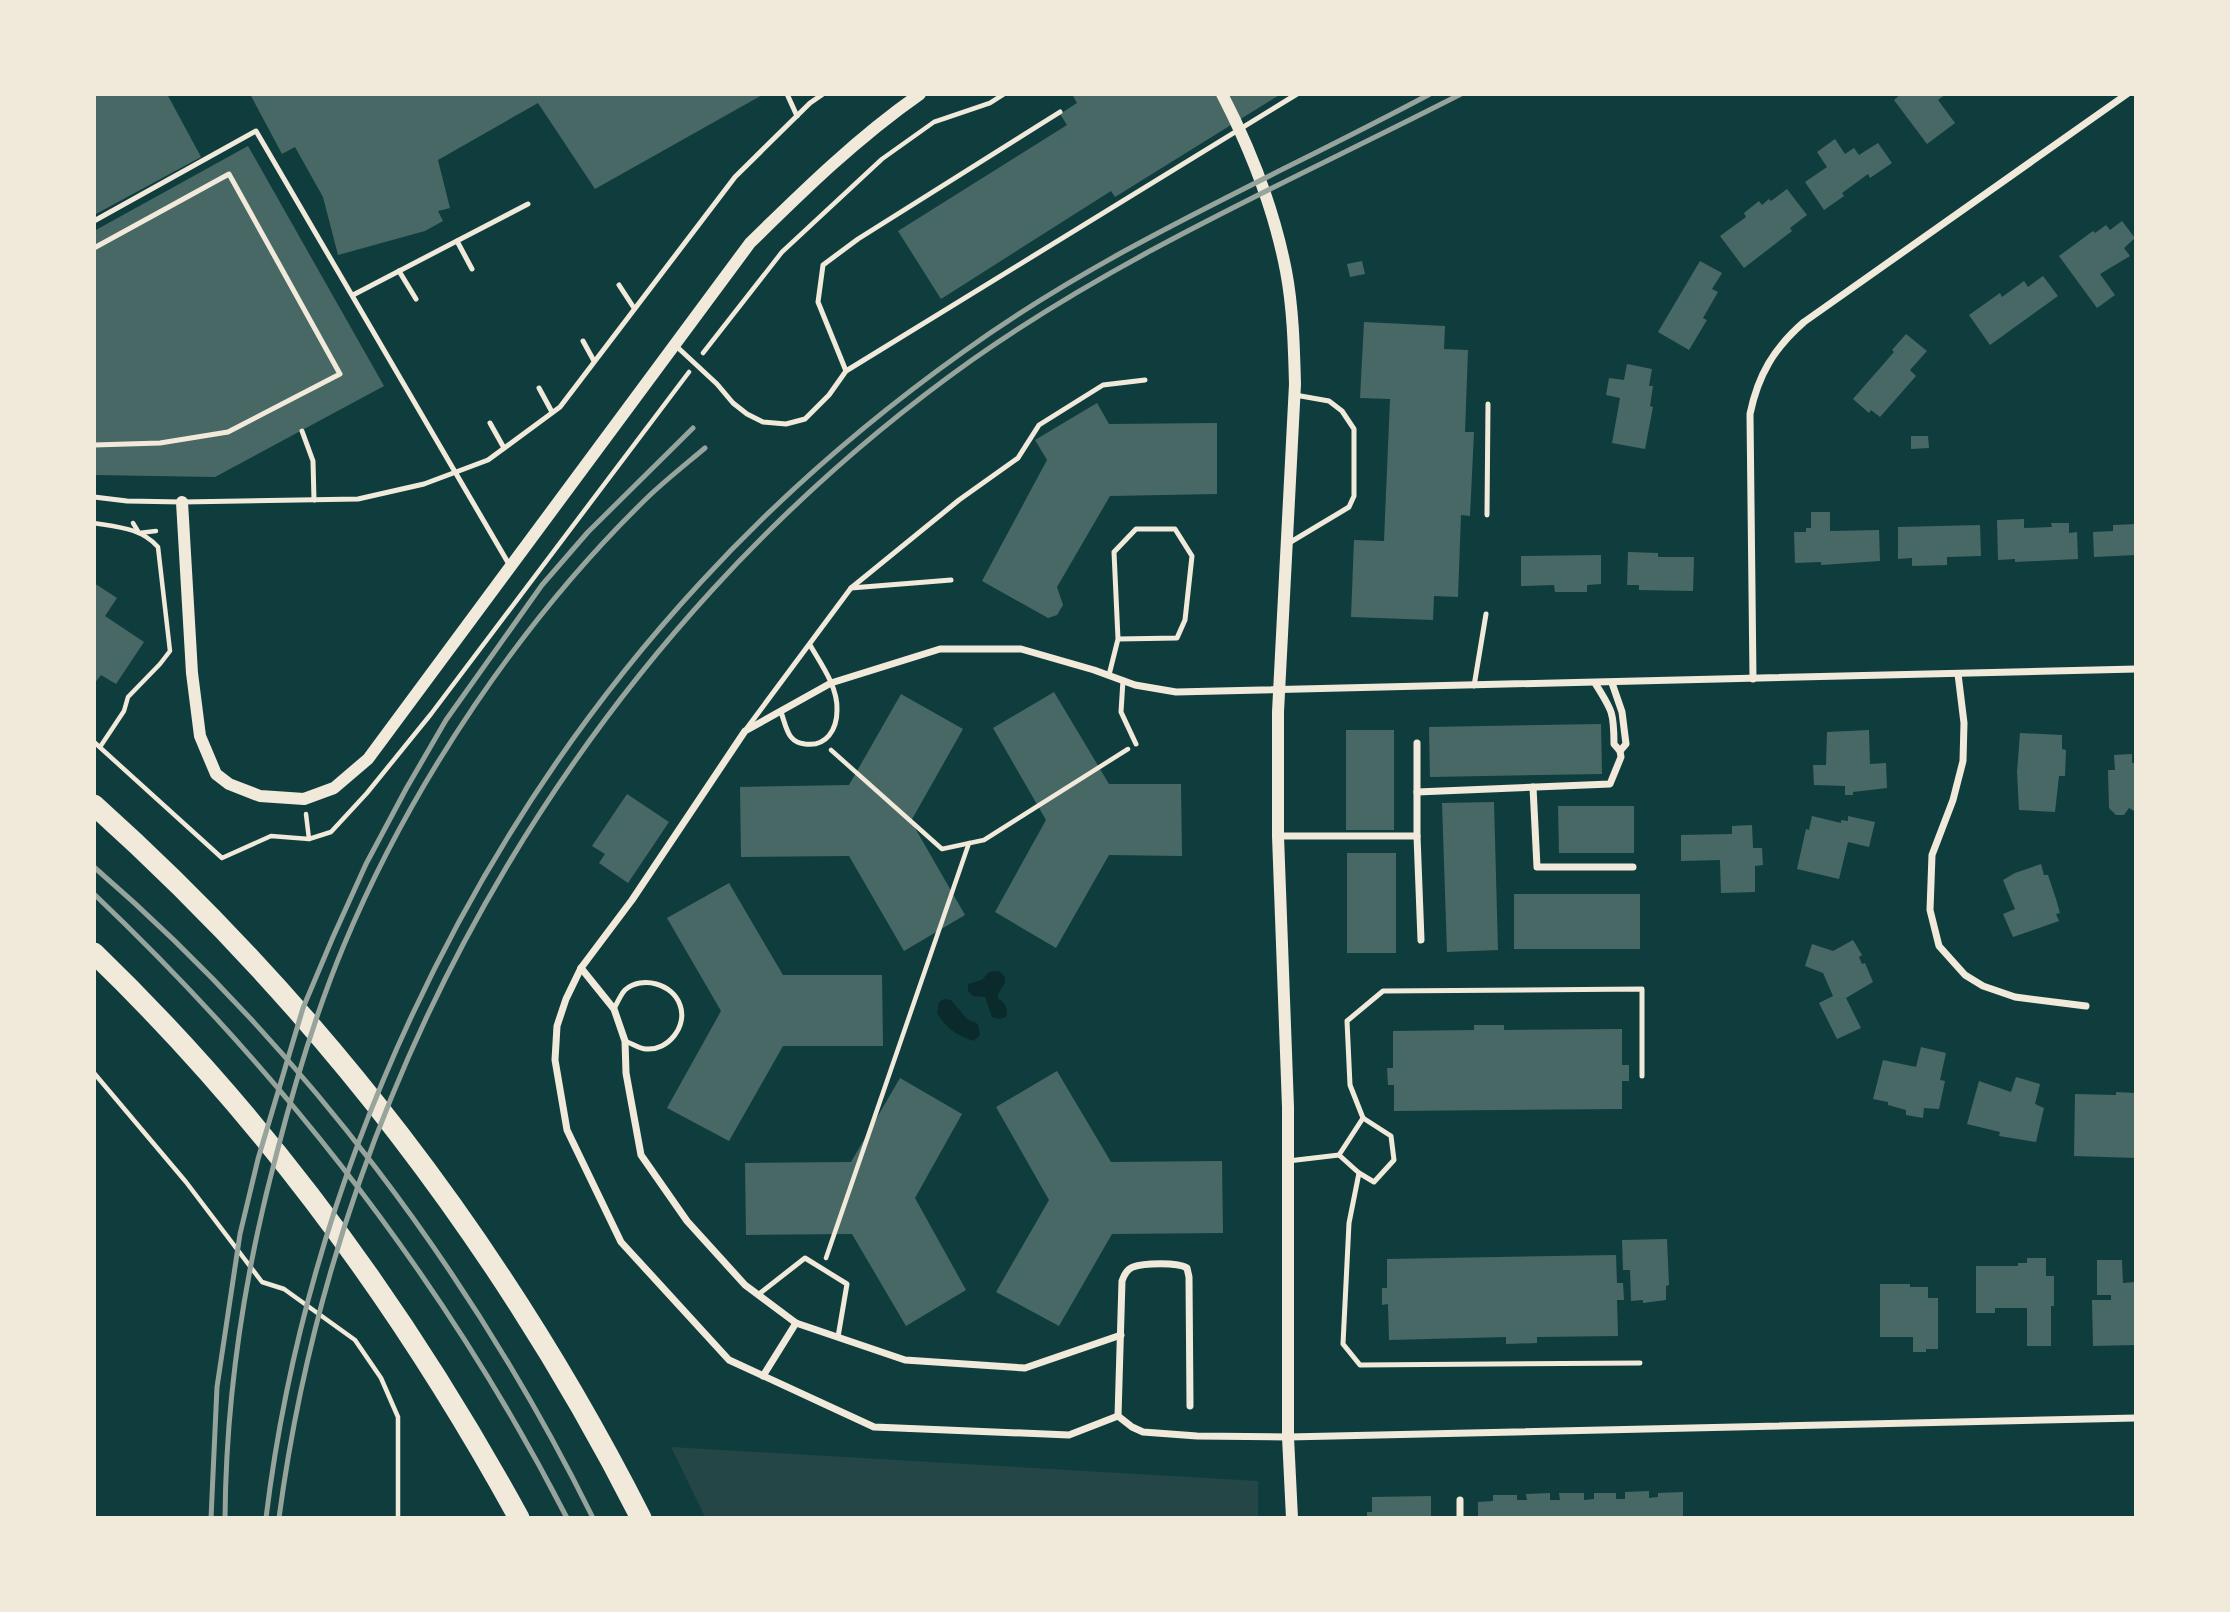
<svg xmlns="http://www.w3.org/2000/svg" width="2230" height="1612" font-family="Signika,sans-serif">
	<rect width="100%" height="100%" fill="#0f3d3e"/>
	<!-- green -->
	<polygon fill="#244646" points="671,1447 1258,1481 1258,1517 705,1517"/>
	<!-- water -->
	<g fill="#0a2a2b">
		<path d="M999,971L1005,977V983L998,994V998C1005,1004 1009,1008 1006,1017L999,1019L992,1017L985,997L973,996L968,991V984L982,980L989,972Z"/>
		<path d="M944,999L951,1000L967,1019L978,1024L980,1035L974,1041C956,1035 947,1029 937,1013L939,1002Z"/>
	</g>
	<!-- building -->
	<g fill="#486865">
		<polygon points="94,94 167,94 201,157 94,215"/>
		<polygon points="250,94 764,94 595,189 538,103 438,160 450,208 438,211 443,221 425,231 338,255 323,197 295,147 282,154"/>
		<polygon points="1072,94 1281,94 1115,197 1111,191 941,299 898,231 1067,125 1060,114 1077,103"/>
		<polygon points="1901,94 1946,94 1938,100 1955,123 1927,144 1894,100"/>
		<polygon points="1835,139 1845,154 1854,148 1859,155 1878,143 1892,163 1870,178 1868,174 1842,193 1844,196 1824,210 1805,182 1827,167 1817,152"/>
		<polygon points="248,146 384,386 215,477 94,475 94,231"/>
		<polygon points="1787,189 1807,215 1790,228 1792,231 1744,268 1720,236 1746,217 1744,213 1759,201 1762,205 1769,199 1771,201"/>
		<polygon points="2122,221 2135,238 2124,248 2130,256 2100,274 2115,295 2097,308 2059,256 2093,231 2095,233 2106,225 2110,230"/>
		<polygon points="1362,261 1365,274 1350,277 1347,264"/>
		<polygon points="1700,261 1722,273 1712,289 1718,292 1703,318 1707,320 1689,350 1658,332"/>
		<polygon points="2043,276 2058,296 1990,345 1969,315 2000,293 2002,297 2024,281 2028,287"/>
		<polygon points="1364,322 1445,326 1444,349 1468,350 1465,432 1474,432 1470,516 1461,515 1458,597 1434,596 1433,620 1351,617 1354,540 1384,541 1390,399 1360,398"/>
		<polygon points="1906,334 1927,351 1910,370 1916,376 1880,417 1871,410 1869,413 1853,399 1894,352 1892,350"/>
		<polygon points="1627,364 1652,369 1649,386 1653,386 1650,406 1653,407 1645,449 1612,443 1620,398 1606,395 1609,378 1624,380"/>
		<polygon points="1097,403 1109,424 1217,423 1217,494 1110,496 1057,587 1063,605 1057,615 1048,618 982,581 1047,460 1035,440"/>
		<polygon points="1911,436 1928,436 1929,448 1911,449"/>
		<polygon points="1811,512 1830,512 1830,531 1879,530 1880,561 1821,565 1821,562 1795,563 1794,532 1806,532 1806,528 1811,528"/>
		<polygon points="2024,519 2024,528 2052,527 2051,523 2069,523 2069,533 2077,532 2078,559 2015,562 2015,559 1998,560 1997,520"/>
		<polygon points="2136,524 2136,555 2094,557 2093,532 2113,531 2113,525"/>
		<polygon points="1980,525 1981,556 1947,557 1947,565 1912,566 1912,558 1898,559 1898,527"/>
		<polygon points="1628,552 1658,553 1658,557 1694,557 1693,591 1639,590 1639,585 1627,585"/>
		<polygon points="1601,555 1601,584 1587,585 1587,592 1555,592 1554,585 1521,586 1521,556"/>
		<polygon points="94,583 117,598 105,616 144,642 116,684 101,675 94,684"/>
		<polygon points="1054,692 1109,784 1181,784 1182,856 1109,855 1056,948 995,912 1046,820 993,728"/>
		<polygon points="901,694 963,729 911,821 965,915 904,951 849,856 741,857 740,787 849,785"/>
		<polygon points="1601,724 1602,774 1430,777 1429,727"/>
		<rect x="1346" y="730" width="48" height="100"/>
		<polygon points="1869,730 1870,764 1886,763 1887,788 1853,792 1853,795 1845,795 1845,786 1814,785 1813,765 1826,765 1827,732"/>
		<polygon points="2020,733 2062,735 2062,749 2066,750 2065,776 2059,776 2055,812 2019,810 2017,772"/>
		<polygon points="2132,754 2132,763 2136,763 2136,812 2129,808 2124,815 2116,815 2109,808 2108,770 2115,770 2114,755"/>
		<polygon points="627,794 669,822 628,883 599,863 605,854 592,846"/>
		<polygon points="1494,802 1498,950 1447,952 1442,803"/>
		<polygon points="1558,806 1634,806 1634,853 1559,853"/>
		<polygon points="1812,816 1841,823 1841,820 1848,821 1848,816 1875,822 1869,847 1848,842 1839,879 1797,869 1806,829 1809,830"/>
		<polygon points="1752,825 1753,848 1762,848 1763,865 1755,866 1755,892 1721,893 1720,860 1681,861 1681,835 1732,834 1732,826"/>
		<rect x="1347" y="853" width="49" height="100"/>
		<polygon points="2041,864 2044,875 2048,875 2056,899 2060,913 2056,914 2059,921 2013,937 2003,914 2015,909 2003,880 2015,873"/>
		<polygon points="729,883 783,975 882,975 883,1046 783,1046 729,1141 667,1108 721,1011 667,918"/>
		<rect x="1514" y="894" width="126" height="55"/>
		<polygon points="1853,940 1862,955 1859,957 1862,964 1865,963 1873,982 1846,998 1861,1028 1837,1039 1819,1003 1833,996 1823,973 1805,966 1812,944 1833,951"/>
		<polygon points="1474,1025 1504,1025 1504,1030 1622,1029 1622,1065 1629,1065 1629,1081 1622,1081 1622,1109 1394,1111 1394,1085 1388,1085 1387,1068 1393,1068 1393,1031 1474,1030"/>
		<polygon points="1921,1047 1946,1053 1940,1080 1945,1081 1939,1109 1924,1108 1923,1118 1906,1115 1906,1110 1888,1105 1888,1102 1873,1099 1883,1060 1916,1067"/>
		<polygon points="1057,1071 1111,1162 1222,1161 1223,1233 1112,1234 1059,1326 996,1292 1049,1200 996,1107"/>
		<polygon points="2016,1077 2040,1084 2035,1104 2044,1108 2036,1142 1999,1136 2000,1132 1967,1124 1979,1081 2011,1092"/>
		<polygon points="900,1078 962,1114 915,1198 966,1290 906,1326 852,1234 746,1235 745,1163 851,1162"/>
		<polygon points="2116,1092 2136,1093 2136,1158 2074,1156 2075,1094 2116,1095"/>
		<polygon points="1667,1239 1669,1285 1666,1286 1666,1300 1643,1303 1643,1300 1631,1301 1630,1270 1623,1270 1622,1240"/>
		<polygon points="1616,1255 1617,1283 1623,1283 1624,1300 1617,1300 1618,1336 1537,1337 1537,1343 1506,1344 1506,1337 1389,1340 1388,1304 1382,1305 1382,1288 1387,1288 1387,1259"/>
		<polygon points="2027,1258 2046,1258 2046,1276 2054,1276 2054,1306 2051,1306 2051,1346 2027,1346 2027,1308 1995,1308 1995,1313 1976,1313 1976,1266 2018,1266 2018,1263 2027,1263"/>
		<polygon points="2097,1260 2122,1260 2123,1283 2135,1282 2136,1345 2093,1346 2092,1300 2111,1300 2111,1295 2097,1295"/>
		<polygon points="1880,1284 1910,1284 1910,1287 1928,1287 1928,1298 1938,1298 1938,1349 1926,1349 1926,1352 1913,1352 1913,1337 1880,1337"/>
		<polygon points="1649,1491 1649,1498 1658,1497 1658,1493 1683,1492 1683,1518 1478,1518 1478,1502 1493,1501 1493,1495 1517,1495 1517,1500 1527,1500 1526,1494 1550,1493 1550,1500 1560,1500 1559,1493 1584,1493 1584,1500 1594,1499 1594,1493 1616,1493 1616,1499 1625,1499 1625,1492"/>
		<polygon points="1431,1496 1431,1518 1367,1518 1367,1512 1372,1512 1372,1497"/>
	</g>
	<g fill="none" stroke-linecap="round" stroke-linejoin="round">
		<!-- path -->
		<g stroke="#f1e9da" stroke-width="4.5">
			<polyline points="703,353 782,252 882,159 934,122 990,103 1004,94"/>
			<path d="M94,523C118,527 141,528 158,547L170,651L160,664L128,697L124,711L100,747"/>
			<polyline points="133,523 139,533 156,531"/>
			<polyline points="94,742 222,858 271,836 309,839 331,832 367,793 431,714 689,372"/>
			<polyline points="831,750 942,849 984,840 1128,749"/>
			<polyline points="306,814 309,839"/>
			<polyline points="94,1073 186,1182 262,1282 284,1289 355,1340 381,1378 398,1417 398,1518"/>
			<polyline points="826,1258 969,843"/>
		</g>
		<!-- service -->
		<g stroke="#f1e9da" stroke-width="5">
			<polyline points="787,94 797,116"/>
			<polyline points="94,221 256,131 510,566"/>
			<polyline points="457,241 472,269"/>
			<polyline points="94,248 229,174 340,374 228,432 160,443 94,445"/>
			<polyline points="399,271 416,299"/>
			<polyline points="619,285 634,308"/>
			<polyline points="353,295 528,204"/>
			<polyline points="583,341 594,361"/>
			<polyline points="675,345 717,384 733,403 747,414 763,422 786,424 805,419 829,395 846,371 1297,94"/>
			<polyline points="846,371 818,302 823,265 858,239 1060,112"/>
			<polyline points="539,388 552,412"/>
			<polyline points="490,423 504,448"/>
			<polyline points="302,431 313,461 314,500"/>
			<polyline points="94,497 127,501 182,502 358,499 424,484 488,460 560,407 735,177 810,103 823,94"/>
			<polyline points="1487,515 1488,404"/>
			<polyline points="1289,543 1349,507 1354,496 1354,429 1342,411 1329,401 1295,395"/>
			<polyline points="851,588 951,580"/>
			<polyline points="1109,675 1118,639 1114,552 1136,529 1175,529 1192,556 1185,620 1177,638 1118,639"/>
			<polyline points="1123,680 1121,712 1136,744"/>
			<polyline points="1474,686 1486,614"/>
			<path d="M781,712C784,720 786,731 791,737C795,742 799,743 805,744C827,747 837,729 837,710C838,687 821,664 810,645"/>
			<polyline points="747,728 851,588 959,500 1018,458 1039,425 1103,385 1145,380"/>
			<path d="M614,1009C617,1003 621,994 625,990C642,975 673,984 680,1005C688,1026 668,1051 646,1049C640,1049 631,1043 625,1041"/>
			<polyline points="1339,1155 1359,1173 1374,1182 1394,1160 1391,1136 1363,1118"/>
			<polyline points="1288,1161 1339,1155 1363,1118 1350,1085 1347,1021 1383,991 1642,989 1642,1076"/>
			<polyline points="1359,1173 1349,1223 1343,1344 1360,1365 1640,1363"/>
			<polyline points="759,1294 805,1258 847,1284 838,1337"/>
		</g>
		<!-- minor -->
		<g stroke="#f1e9da" stroke-width="7">
			<polyline points="2136,669 1176,692 1135,685 1094,670 1021,649 940,649 831,683 745,731 632,900 581,968 566,999 557,1026 555,1060 567,1130 621,1242 729,1360 874,1427 1069,1435 1118,1416 1132,1427 1143,1432 1197,1436 1288,1437 2136,1418"/>
			<polyline points="1958,674 1964,723 1963,761 1953,800 1932,855 1930,910 1939,946 1965,975 1983,986 2015,997 2086,1006"/>
			<path d="M1753,679L1750,414C1758,375 1774,348 1804,322L2127,94"/>
			<path d="M1595,683C1612,710 1614,712 1614,744L1620,751"/>
			<polyline points="1417,743 1417,836"/>
			<polyline points="1533,787 1537,867 1633,867"/>
			<polyline points="1417,792 1610,784 1621,757 1620,751 1626,744 1622,712 1612,683"/>
			<polyline points="1278,836 1417,836 1421,940"/>
			<polyline points="581,968 614,1009 625,1041 626,1073 641,1155 687,1221 745,1285 796,1323 905,1360 1025,1368 1121,1335"/>
			<polyline points="763,1376 796,1323"/>
			<path d="M1118,1416L1122,1281C1124,1275 1127,1269 1133,1267C1143,1263 1178,1262 1187,1268L1189,1277L1190,1406"/>
			<polyline points="1460,1500 1460,1518"/>
		</g>
		<!-- tertiary -->
		<g stroke="#f1e9da" stroke-width="12">
			<path d="M1222,94C1251,150 1274,209 1286,271C1293,308 1294,347 1295,384L1278,712V836L1288,1107V1437L1292,1518"/>
			<path d="M182,502L192,673L200,736L216,774L229,784L260,796L304,799L334,788L368,759L750,243C804,190 857,138 920,94"/>
		</g>
		<!-- motorway -->
		<g stroke="#f1e9da" stroke-width="21">
			<path d="M94,805C319,1007 504,1248 641,1518"/>
			<path d="M94,953C265,1118 405,1310 519,1518"/>
		</g>
		<!-- rail -->
		<g stroke="#97a49c" stroke-width="5">
			<path d="M94,867C301,1046 472,1273 593,1518"/>
			<path d="M94,894C284,1075 447,1284 567,1518"/>
			<polyline points="211,1518 217,1387 240,1234 258,1159 303,1008 333,937 366,864 406,789 446,720 542,585 588,532 693,428"/>
			<path d="M225,1518C226,1394 245,1271 277,1152C295,1082 316,1012 344,945C412,782 523,618 649,496C667,479 686,464 705,448"/>
			<path d="M266,1518C308,1175 467,835 701,582C780,496 869,419 963,352C1108,247 1273,178 1430,94"/>
			<path d="M279,1518C340,1058 593,629 972,360C1124,253 1295,179 1461,94"/>
		</g>
	</g>
	<!-- border -->
	<rect width="2230" height="1612" fill="none" stroke="#f1e9da" stroke-width="192"/>
</svg>
